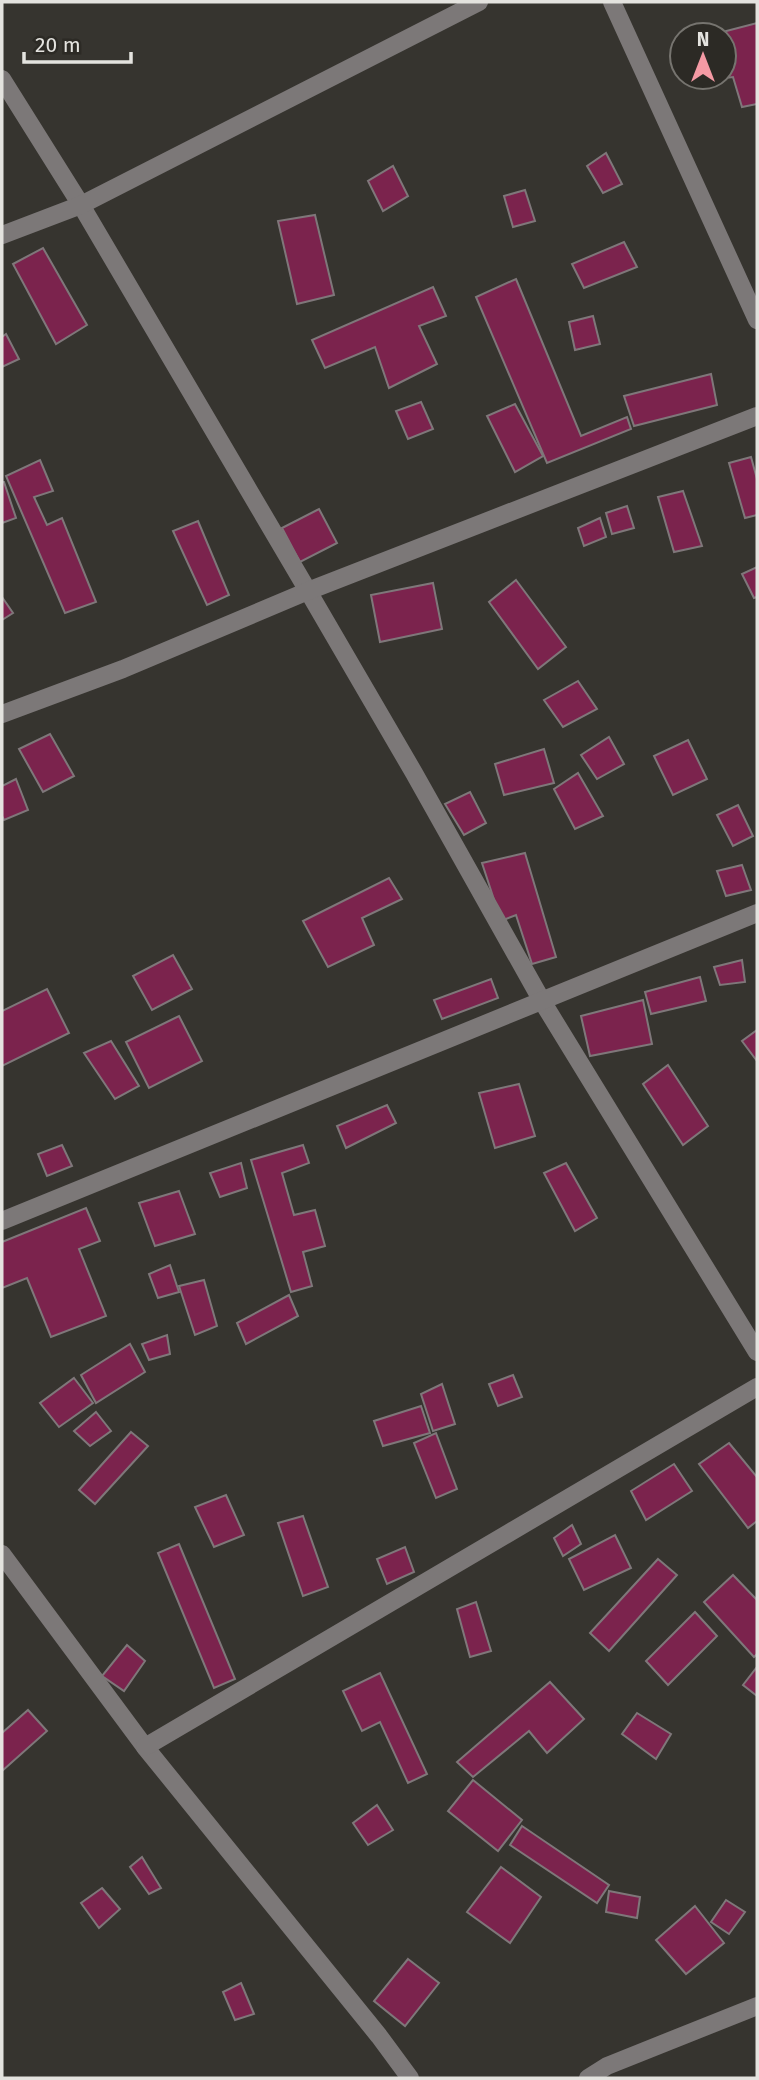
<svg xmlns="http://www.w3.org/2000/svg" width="759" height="2080" font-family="'Fira Sans',sans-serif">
	<rect width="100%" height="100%" fill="#36342f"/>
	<!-- building -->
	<g fill="#7b234d" stroke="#7f777a" stroke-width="2">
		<polygon points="757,23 757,104 742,107 733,77 717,79 716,77 724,77 724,35 711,35"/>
		<polygon points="606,153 622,184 603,193 587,166"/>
		<polygon points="393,166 408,196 383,211 368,181"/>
		<polygon points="525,190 535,221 513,227 504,196"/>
		<polygon points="315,215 334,295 297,304 278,221"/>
		<polygon points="624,242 637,267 584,288 572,264"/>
		<polygon points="43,248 87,325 56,344 13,264"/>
		<polygon points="516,279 581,436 627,417 631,429 547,463 476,297"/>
		<polygon points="433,287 446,316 419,326 437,364 389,388 375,347 325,368 312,340"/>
		<polygon points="593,316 600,344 575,350 569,322"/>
		<polygon points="6,334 19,359 2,367 2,337"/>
		<polygon points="711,374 717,405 634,426 624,396"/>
		<polygon points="421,402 433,429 408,439 396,411"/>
		<polygon points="515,404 543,456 515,472 487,416"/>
		<polygon points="751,457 757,479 757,515 745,518 729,463"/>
		<polygon points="40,460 53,491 34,497 47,525 62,518 96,602 65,613 6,476"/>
		<polygon points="2,482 4,482 16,518 2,523"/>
		<polygon points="683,491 702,546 674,552 658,497"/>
		<polygon points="627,506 634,528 612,534 606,513"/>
		<polygon points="319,509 337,543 300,562 282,528"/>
		<polygon points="600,518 606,537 584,546 578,528"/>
		<polygon points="198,521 229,595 207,605 173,531"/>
		<polygon points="757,567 757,597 754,598 742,574"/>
		<polygon points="516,580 566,647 538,669 489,602"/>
		<polygon points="433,583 442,629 380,642 371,595"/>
		<polygon points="2,597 13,613 2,620"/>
		<polygon points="578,681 597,709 563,727 544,700"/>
		<polygon points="50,734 74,776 43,792 19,749"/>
		<polygon points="609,737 624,764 597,779 581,755"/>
		<polygon points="688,740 707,779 673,795 654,756"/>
		<polygon points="544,749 554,783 504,795 495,764"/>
		<polygon points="578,773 603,816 575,829 554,789"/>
		<polygon points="16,779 28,810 4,820 2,816 2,786"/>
		<polygon points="470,792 486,823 464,835 445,804"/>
		<polygon points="738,805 753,836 733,846 717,815"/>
		<polygon points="525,853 556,957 532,964 516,915 501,921 482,863"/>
		<polygon points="742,865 751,890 726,896 717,871"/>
		<polygon points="389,878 402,899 362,918 374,945 328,967 303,921"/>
		<polygon points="173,955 192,989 152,1010 133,976"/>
		<polygon points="742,960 745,982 720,985 714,967"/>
		<polygon points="700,977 706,1001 651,1014 645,992"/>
		<polygon points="491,979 498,998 442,1019 434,1000"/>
		<polygon points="47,989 69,1033 2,1066 2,1011"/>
		<polygon points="643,1000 652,1044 590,1056 581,1016"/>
		<polygon points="179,1016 202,1061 149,1088 126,1042"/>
		<polygon points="757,1030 757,1061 742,1041"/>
		<polygon points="111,1041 139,1086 115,1099 84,1053"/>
		<polygon points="668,1065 708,1126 683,1145 643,1084"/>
		<polygon points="519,1084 535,1136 495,1148 479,1093"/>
		<polygon points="387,1105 396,1123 346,1148 337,1126"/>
		<polygon points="62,1145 72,1166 47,1176 38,1154"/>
		<polygon points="303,1145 309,1163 282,1173 294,1215 315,1210 325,1246 303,1252 312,1286 291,1292 251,1160"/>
		<polygon points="241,1163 247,1188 220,1197 210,1173"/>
		<polygon points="566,1163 597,1218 575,1231 544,1173"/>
		<polygon points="179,1191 195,1234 155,1246 139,1203"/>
		<polygon points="86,1208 100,1241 79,1249 106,1316 51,1337 27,1278 2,1288 2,1242"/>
		<polygon points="170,1265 179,1292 158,1298 149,1274"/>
		<polygon points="204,1280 217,1326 195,1335 179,1286"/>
		<polygon points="289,1295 298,1316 246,1344 237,1323"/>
		<polygon points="167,1335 170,1354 149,1360 142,1344"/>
		<polygon points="130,1344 145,1372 96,1403 81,1375"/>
		<polygon points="513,1375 522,1397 498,1406 489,1384"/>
		<polygon points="74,1378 93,1403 59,1427 40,1403"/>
		<polygon points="442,1384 455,1424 433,1431 421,1394"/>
		<polygon points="421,1406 430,1433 383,1446 374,1421"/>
		<polygon points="96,1412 111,1431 90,1446 74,1431"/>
		<polygon points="131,1432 148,1446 95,1504 79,1490"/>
		<polygon points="436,1433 457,1489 436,1498 414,1443"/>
		<polygon points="729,1443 757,1477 757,1521 748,1528 699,1464"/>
		<polygon points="674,1464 692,1491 646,1520 631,1491"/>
		<polygon points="226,1495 244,1535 214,1547 195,1507"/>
		<polygon points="303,1516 328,1587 303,1596 278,1523"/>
		<polygon points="572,1525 581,1544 563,1556 554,1538"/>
		<polygon points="615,1535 631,1568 584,1590 569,1559"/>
		<polygon points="179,1544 235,1679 214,1688 158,1553"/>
		<polygon points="405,1547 414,1572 387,1584 377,1559"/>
		<polygon points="658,1559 677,1575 609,1651 590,1633"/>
		<polygon points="733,1575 757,1600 757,1654 754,1657 704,1602"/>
		<polygon points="476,1602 491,1651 470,1657 457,1609"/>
		<polygon points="695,1612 717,1636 668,1685 646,1661"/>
		<polygon points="127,1645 145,1661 124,1691 102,1676"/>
		<polygon points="757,1667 757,1696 743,1685"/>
		<polygon points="380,1673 427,1774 408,1783 380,1722 362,1731 343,1691"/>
		<polygon points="550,1682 584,1719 547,1753 529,1731 473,1777 457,1762"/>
		<polygon points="28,1710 47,1731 2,1771 2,1733"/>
		<polygon points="637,1713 671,1734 656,1759 622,1734"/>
		<polygon points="473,1780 522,1820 498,1851 448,1811"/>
		<polygon points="377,1805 393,1830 368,1845 353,1823"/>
		<polygon points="522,1826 609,1885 597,1903 510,1845"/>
		<polygon points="142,1857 161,1888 149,1894 130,1867"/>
		<polygon points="501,1867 541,1897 510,1943 467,1912"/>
		<polygon points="102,1888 120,1909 99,1928 81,1903"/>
		<polygon points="609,1891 640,1897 637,1918 606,1912"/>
		<polygon points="726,1900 745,1912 729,1934 711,1922"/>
		<polygon points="695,1906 724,1943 686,1974 656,1940"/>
		<polygon points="408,1959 439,1983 405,2026 374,2001"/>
		<polygon points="241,1983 254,2014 235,2020 223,1992"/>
	</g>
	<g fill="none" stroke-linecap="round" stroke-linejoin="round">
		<!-- minor -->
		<g stroke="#7c7878" stroke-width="18">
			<polyline points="612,2 757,320"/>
			<polyline points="2,79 81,205 308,591 414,773 542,1001 757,1352"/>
			<polyline points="2,235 81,205 479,2"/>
			<polyline points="2,714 123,669 308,591 757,416"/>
			<polyline points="2,1221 757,913"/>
			<polyline points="2,1554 145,1747 379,2036 410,2078"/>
			<polyline points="145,1747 757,1387"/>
			<polyline points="588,2078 607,2066 757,2006"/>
		</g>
	</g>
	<!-- border -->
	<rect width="759" height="2080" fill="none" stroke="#e4e3df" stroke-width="7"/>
	<!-- north arrow -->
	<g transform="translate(703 56)"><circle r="33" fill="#2c2a25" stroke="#76746f" stroke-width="2"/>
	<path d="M0-5L12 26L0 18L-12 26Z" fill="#f49aa4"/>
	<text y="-10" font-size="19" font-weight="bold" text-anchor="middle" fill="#e4e3df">N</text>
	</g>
	<!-- scale -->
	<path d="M24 52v10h107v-10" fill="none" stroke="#e4e3df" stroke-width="3.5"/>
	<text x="35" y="52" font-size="21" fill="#e4e3df" stroke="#2c2a25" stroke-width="5" paint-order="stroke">20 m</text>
</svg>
